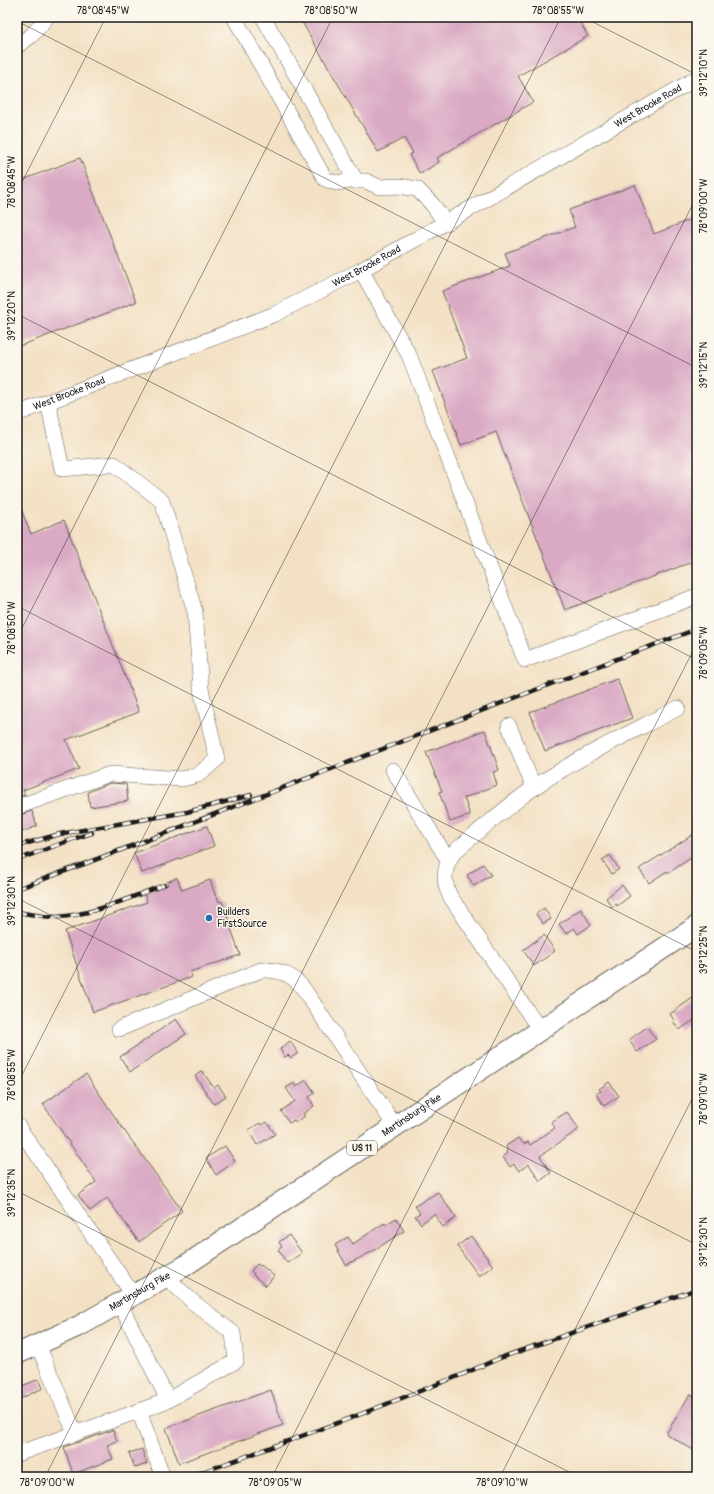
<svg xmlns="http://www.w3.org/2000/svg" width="714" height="1494" font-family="Pangolin,sans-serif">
	<rect width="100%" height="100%" fill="#fbf7ec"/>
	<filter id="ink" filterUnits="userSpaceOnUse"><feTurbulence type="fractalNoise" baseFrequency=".025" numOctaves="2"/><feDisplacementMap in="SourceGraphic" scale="8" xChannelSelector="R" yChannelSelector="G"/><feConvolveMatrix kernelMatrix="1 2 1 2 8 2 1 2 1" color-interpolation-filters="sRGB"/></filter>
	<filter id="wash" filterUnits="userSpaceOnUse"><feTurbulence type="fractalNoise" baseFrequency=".012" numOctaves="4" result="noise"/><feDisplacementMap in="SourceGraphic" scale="16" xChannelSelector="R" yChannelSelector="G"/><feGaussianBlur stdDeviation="0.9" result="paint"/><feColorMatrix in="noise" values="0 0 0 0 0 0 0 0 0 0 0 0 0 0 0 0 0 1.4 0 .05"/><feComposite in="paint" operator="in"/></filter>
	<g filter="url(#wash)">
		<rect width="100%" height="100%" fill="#f3e1c5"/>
		<g id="blocks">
			<!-- building -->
			<g fill="#daaac5">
				<polygon points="299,17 577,17 588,36 518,76 533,102 437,158 439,162 420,174 409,155 413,153 404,138 378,152"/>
				<polygon points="80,158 136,302 17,347 17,182"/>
				<polygon points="635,185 654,234 697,217 697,560 565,610 496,432 461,445 433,371 467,358 442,291 510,266 505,253 575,227 569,210"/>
				<polygon points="17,499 31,534 64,520 139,712 66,740 79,769 23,790 25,795 17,797"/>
				<polygon points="617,679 632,718 545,751 530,712"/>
				<polygon points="485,730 499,770 493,772 497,785 464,798 470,815 450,822 439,792 442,791 426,752"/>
				<polygon points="110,783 126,784 128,801 90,807 88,792"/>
				<polygon points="32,811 37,826 17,834 17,816"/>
				<polygon points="207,826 214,846 142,873 134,853"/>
				<polygon points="697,832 697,854 668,873 667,871 649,883 639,869"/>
				<polygon points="610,855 619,869 612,874 602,860"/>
				<polygon points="483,864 491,875 474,886 467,875"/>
				<polygon points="177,878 182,890 210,880 216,897 217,896 219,902 222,901 240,955 190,972 192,977 93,1012 65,931 147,902 144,894 168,885 167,882"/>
				<polygon points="622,885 630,896 617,906 616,904 612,907 606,898"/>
				<polygon points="544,908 551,919 543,924 536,914"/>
				<polygon points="581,909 591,925 578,934 574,928 566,934 559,924"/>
				<polygon points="544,935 555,951 534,966 523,950"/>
				<polygon points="697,995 697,1018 679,1030 673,1021 674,1020 670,1014"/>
				<polygon points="176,1019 186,1034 130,1072 120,1057"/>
				<polygon points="647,1027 656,1039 637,1052 629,1040"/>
				<polygon points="290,1041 298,1053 291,1058 288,1055 285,1057 280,1049"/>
				<polygon points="202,1071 214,1088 218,1085 226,1096 214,1104 195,1076"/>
				<polygon points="86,1074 121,1126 182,1211 139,1242 107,1198 90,1211 78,1195 96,1182 43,1104"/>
				<polygon points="306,1080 315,1093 309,1097 314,1106 303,1114 305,1116 296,1122 294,1120 289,1123 281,1111 295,1101 286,1088 294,1083 296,1087"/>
				<polygon points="609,1082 619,1096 604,1106 596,1094 601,1091 599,1089 602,1087"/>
				<polygon points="567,1112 579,1129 540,1156 551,1173 540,1181 529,1164 519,1171 514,1164 510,1167 503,1157 508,1153 506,1151 508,1150 506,1146 518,1138 524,1144 528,1142 530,1145 555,1128 551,1122"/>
				<polygon points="267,1122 275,1134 257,1145 248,1130 260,1123 261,1125"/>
				<polygon points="225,1146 235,1161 216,1175 206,1158"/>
				<polygon points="438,1192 456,1218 443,1227 434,1214 421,1224 415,1216 420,1213 415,1206"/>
				<polygon points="396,1218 404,1231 373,1251 346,1265 335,1245 348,1237 353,1244 384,1223 385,1225"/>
				<polygon points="289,1235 302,1253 287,1263 278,1250 282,1247 279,1242"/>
				<polygon points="471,1236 493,1266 479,1276 457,1246"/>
				<polygon points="257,1264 260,1266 261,1265 274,1276 266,1286 253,1275 254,1274 251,1271"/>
				<polygon points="39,1379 43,1388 22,1398 17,1388"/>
				<polygon points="271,1390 283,1425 179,1463 166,1428"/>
				<polygon points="690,1394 697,1398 697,1452 666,1434"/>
				<polygon points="113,1430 117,1441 107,1445 113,1459 73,1474 64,1447"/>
				<polygon points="142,1449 147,1464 135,1468 129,1453"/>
			</g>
		</g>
	</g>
	<g filter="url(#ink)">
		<use href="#blocks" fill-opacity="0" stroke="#676157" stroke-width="1"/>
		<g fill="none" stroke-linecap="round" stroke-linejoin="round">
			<defs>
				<g id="minor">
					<polyline points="234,17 325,179 336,183 350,181 366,181 379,187 399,186 417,189 432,204 446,223"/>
					<polyline points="263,17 356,181"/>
					<polyline points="17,46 32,35 47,17"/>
					<polyline points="361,270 409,355 525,660 697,596"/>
					<path id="s1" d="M17,414L275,314L361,270L466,211L697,78"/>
					<polyline points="509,726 534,788"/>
					<polyline points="393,770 448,860"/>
					<polyline points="17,807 110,774 182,779 198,775 217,759 201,689 195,612 162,501 114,464 62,469 48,402"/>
					<path d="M119,1029L261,970C279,969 292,974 303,988L395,1126"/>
					<path d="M540,1030L450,896C442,880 444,867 454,852C489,823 524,791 565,768C601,746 640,728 678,708"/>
					<polyline points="17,1125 134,1296"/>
					<polyline points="120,1304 168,1400"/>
					<polyline points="38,1345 75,1433"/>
					<polyline points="139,1411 163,1477"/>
					<polyline points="17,1454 139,1411 168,1400 236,1361 233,1333 193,1302 166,1277"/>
				</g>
				<g id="major">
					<path id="s2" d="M17,1354L81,1325L183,1267L697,926"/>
				</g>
			</defs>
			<!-- minor casing -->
			<use href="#minor" stroke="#676157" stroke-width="16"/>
			<!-- major casing -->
			<use href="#major" stroke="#676157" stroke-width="22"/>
			<!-- minor -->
			<use href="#minor" stroke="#fff" stroke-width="15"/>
			<!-- major -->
			<use href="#major" stroke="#fff" stroke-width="20"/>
			<defs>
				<g id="rail">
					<polyline points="17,846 60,834 187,812 251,795"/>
					<polyline points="17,860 76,838 92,833"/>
					<path d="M17,889C245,805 469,713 697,629"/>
					<path d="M17,912C30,914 44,917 57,917C93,915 131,897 164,885"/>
					<polyline points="189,1477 343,1421 461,1375 500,1358 697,1289"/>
				</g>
			</defs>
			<!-- rail casing -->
			<use href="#rail" stroke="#1c1c1c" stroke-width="4.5"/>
			<!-- rail -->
			<use href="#rail" stroke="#fbf7ec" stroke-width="3" stroke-dasharray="9" stroke-linecap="butt"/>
		</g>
	</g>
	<!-- ticks -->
	<path fill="none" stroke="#1c1c1c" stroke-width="1" stroke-opacity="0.45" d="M583,17L697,75M17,21L697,368M17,192L106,17M17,314L697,660M17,606L697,952M17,638L333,17M17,898L697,1245M17,1085L561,17M17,1191L579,1477M45,1477L697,196M272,1477L697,643M500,1477L697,1089"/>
	<!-- markers -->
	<circle fill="#1f6fb2" stroke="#fbf7ec" stroke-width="1.5" cx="209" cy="918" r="4"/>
	<g text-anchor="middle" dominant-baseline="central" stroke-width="3" stroke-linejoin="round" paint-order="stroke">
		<!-- shield labels -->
		<rect fill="#fbf7ec" stroke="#5f5e5a" stroke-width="1" x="347" y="1141" width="30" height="14" rx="3"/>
		<g font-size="9" font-weight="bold" fill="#1c1c1c">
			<text x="362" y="1148">US 11</text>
		</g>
		<!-- street labels -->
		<g font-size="10" fill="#1c1c1c" stroke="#fbf7ec">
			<text stroke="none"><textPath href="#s1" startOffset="704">West Brooke Road</textPath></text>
			<text stroke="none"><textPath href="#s1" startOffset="380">West Brooke Road</textPath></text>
			<text stroke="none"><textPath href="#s1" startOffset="56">West Brooke Road</textPath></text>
			<text stroke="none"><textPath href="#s2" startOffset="462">Martinsburg Pike</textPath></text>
			<text stroke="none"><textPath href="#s2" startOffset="138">Martinsburg Pike</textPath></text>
		</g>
		<!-- poi labels -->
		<g font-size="10" fill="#1c1c1c" stroke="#fbf7ec" text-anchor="start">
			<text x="217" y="912">Builders<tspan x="217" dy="12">FirstSource</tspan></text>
		</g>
	</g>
	<!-- margin -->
	<rect width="714" height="1494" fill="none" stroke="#fbf7ec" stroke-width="44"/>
	<rect x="22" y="22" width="670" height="1450" fill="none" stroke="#1c1c1c" stroke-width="1.5"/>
	<g font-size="10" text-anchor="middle" fill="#1c1c1c">
		<text x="103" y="14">78°08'45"W</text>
		<text x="331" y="14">78°08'50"W</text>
		<text x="558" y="14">78°08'55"W</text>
		<text transform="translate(703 73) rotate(-90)" y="4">39°12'10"N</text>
		<text transform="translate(11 182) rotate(-90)" y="4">78°08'45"W</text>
		<text transform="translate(703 206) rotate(-90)" y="4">78°09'00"W</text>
		<text transform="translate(11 316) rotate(-90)" y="4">39°12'20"N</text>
		<text transform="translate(703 365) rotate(-90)" y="4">39°12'15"N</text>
		<text transform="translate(11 628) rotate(-90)" y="4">78°08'50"W</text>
		<text transform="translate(703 653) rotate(-90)" y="4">78°09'05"W</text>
		<text transform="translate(11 901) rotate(-90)" y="4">39°12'30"N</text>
		<text transform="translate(703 950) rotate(-90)" y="4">39°12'25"N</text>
		<text transform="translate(11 1075) rotate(-90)" y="4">78°08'55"W</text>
		<text transform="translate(703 1099) rotate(-90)" y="4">78°09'10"W</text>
		<text transform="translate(11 1193) rotate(-90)" y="4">39°12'35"N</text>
		<text transform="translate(703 1242) rotate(-90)" y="4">39°12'30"N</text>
		<text x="47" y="1486">78°09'00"W</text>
		<text x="275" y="1486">78°09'05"W</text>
		<text x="502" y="1486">78°09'10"W</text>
	</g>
</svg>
